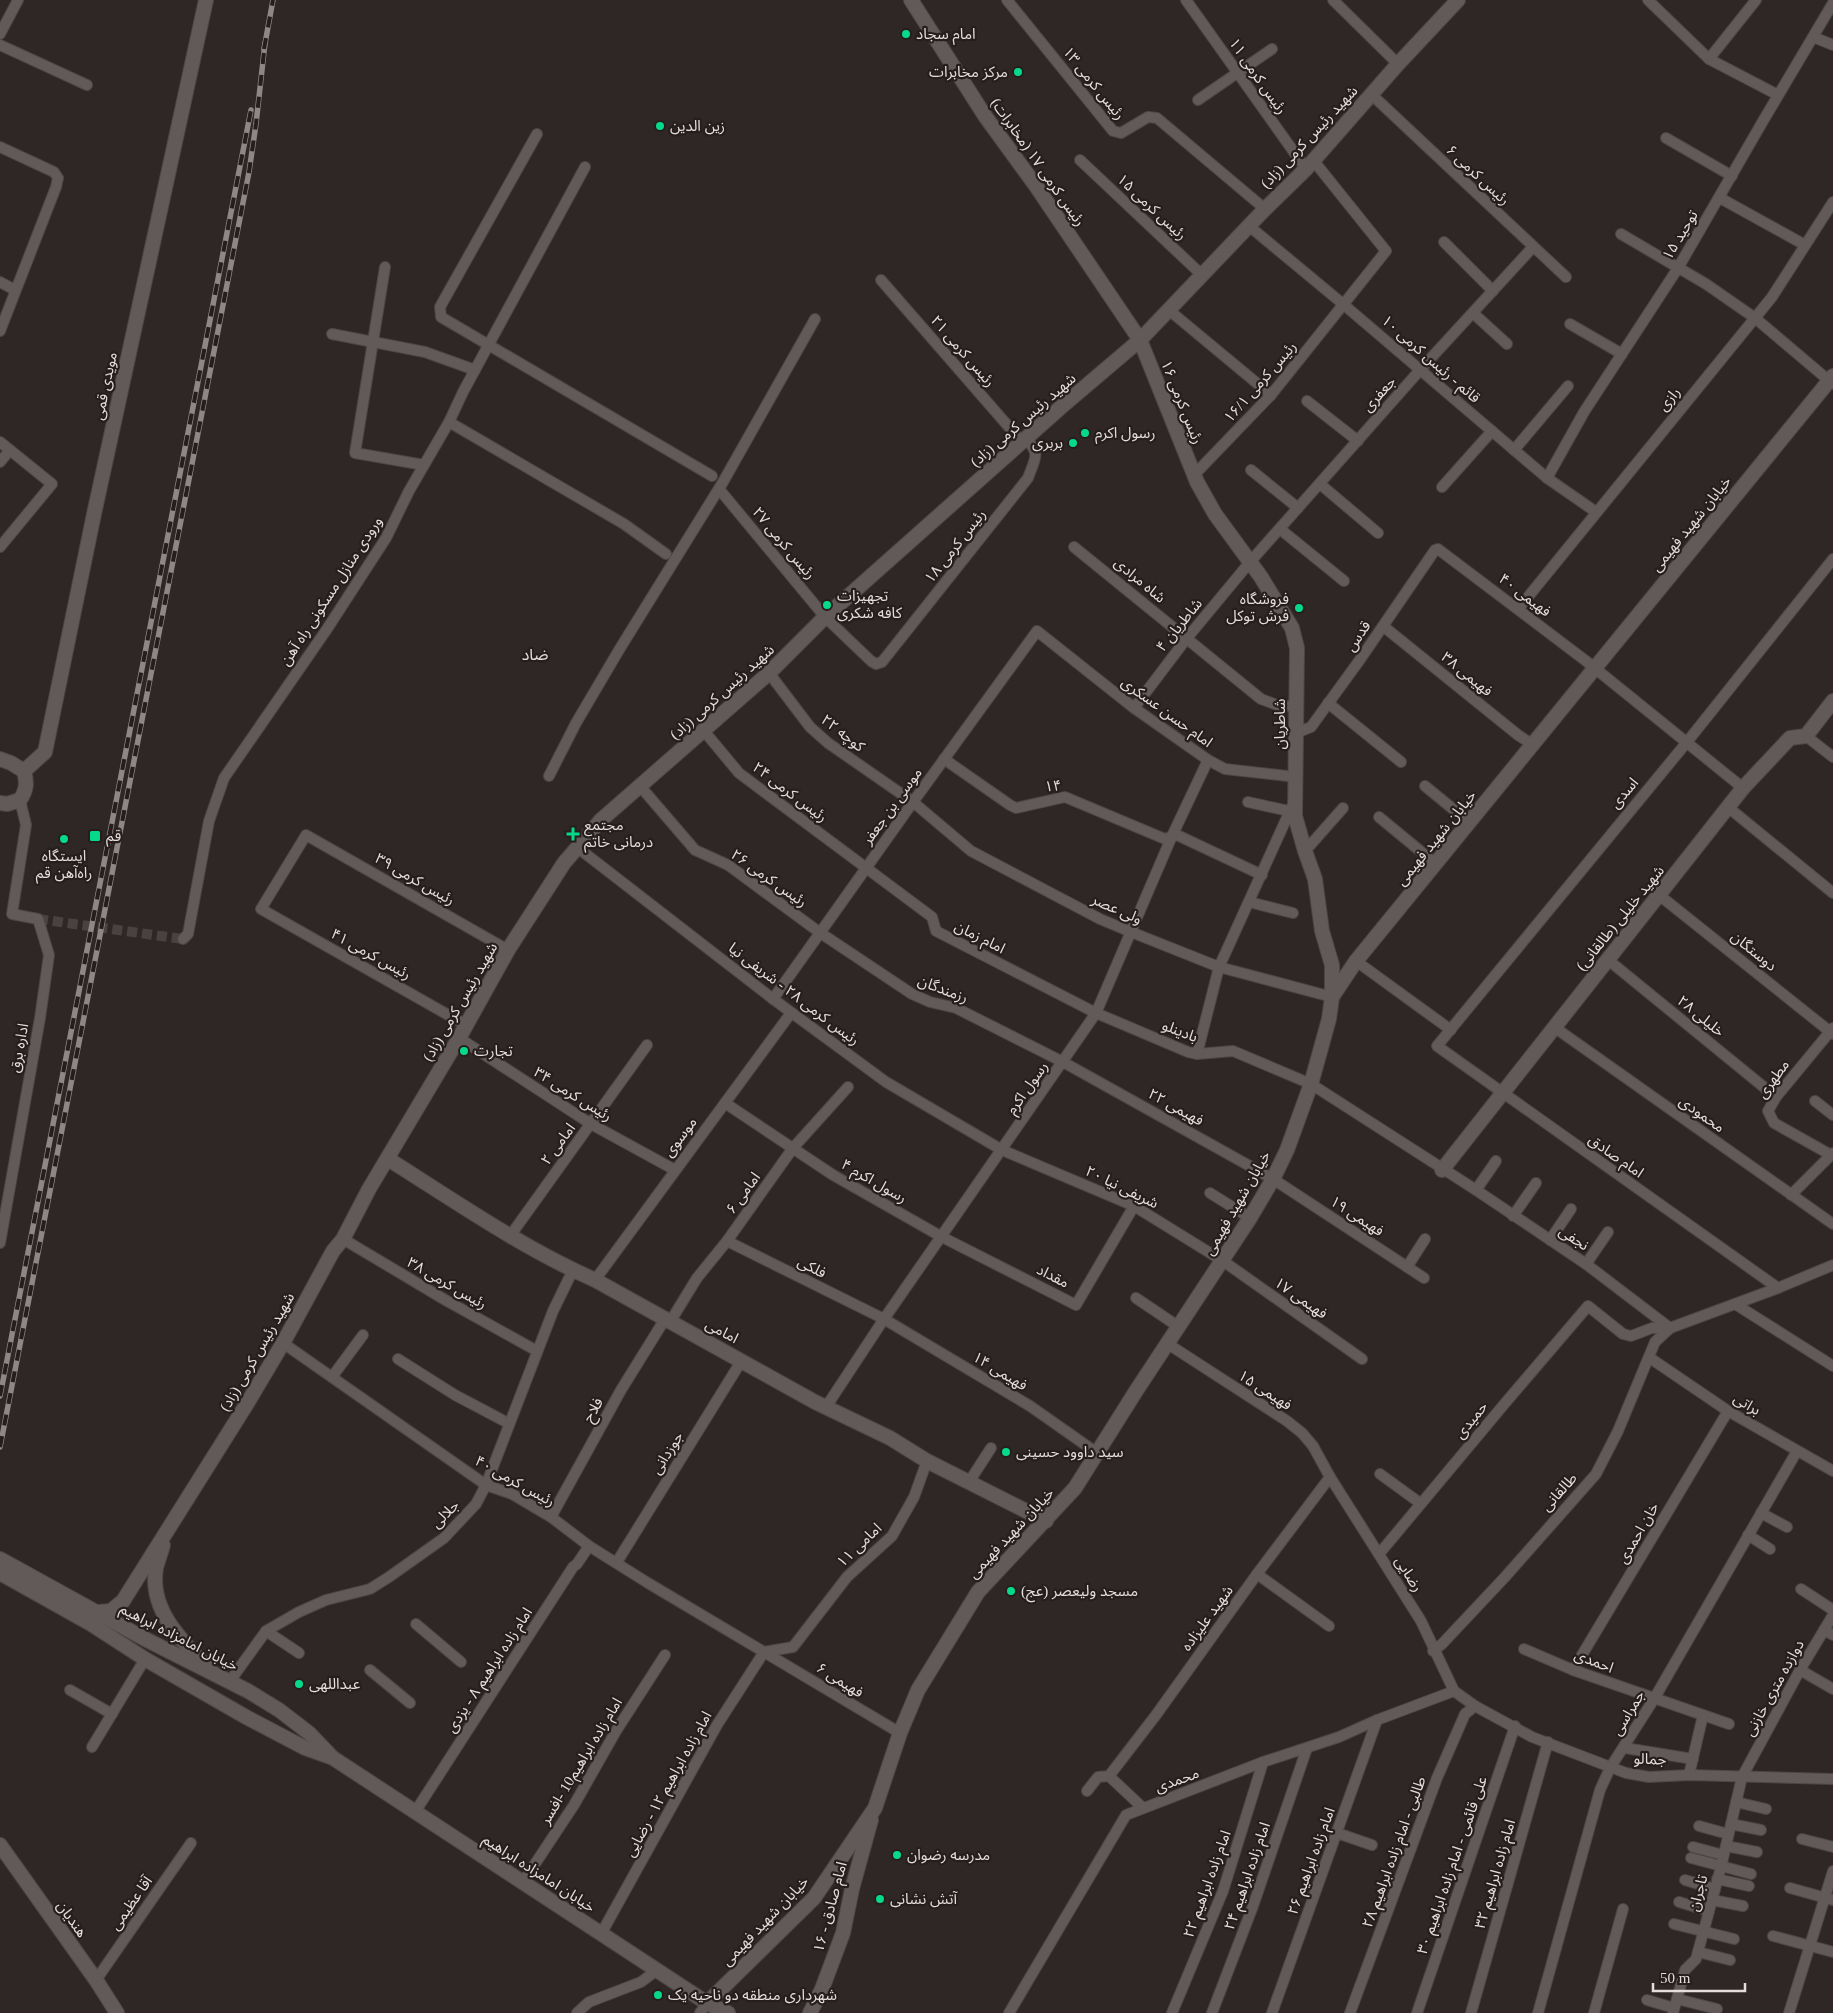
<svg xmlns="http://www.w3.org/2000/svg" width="1833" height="2013" font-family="'Times New Roman','Noto Sans Arabic',serif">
	<rect width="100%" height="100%" fill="#2f2726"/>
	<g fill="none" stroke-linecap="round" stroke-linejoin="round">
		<!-- street-tunnel -->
		<polyline stroke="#4a4241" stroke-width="10" stroke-dasharray="10 5" stroke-linecap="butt" points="38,919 183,939"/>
		<defs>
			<g id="street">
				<polyline points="1007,0 1113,131 1121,133 1148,117 1157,118 1265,209"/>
				<polyline points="1186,0 1306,169"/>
				<polyline points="1333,0 1398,64"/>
				<polyline points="1648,0 1709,59 1778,95"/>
				<polyline points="0,34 18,0"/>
				<polyline points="1813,37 1833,45"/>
				<polyline points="0,45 87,85"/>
				<polyline points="1709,59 1756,0"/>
				<polyline points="1371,94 1566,277"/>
				<polyline points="1198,100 1272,49"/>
				<polyline points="537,134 440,307 441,317 712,476"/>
				<polyline points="1666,138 1732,176"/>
				<polyline points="0,147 54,172 58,178 56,187 0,331"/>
				<polyline points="1080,160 1202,275"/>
				<polyline points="1720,198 1805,245"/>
				<polyline points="1249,226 1343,304 1547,478 1596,512"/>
				<polyline points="1621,234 1706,284 1755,318 1833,384"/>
				<polyline points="1444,242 1493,291"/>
				<polyline points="385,267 355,453 424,465"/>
				<polyline points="881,280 1022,442"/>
				<polyline points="0,282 15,290"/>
				<polyline points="1170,311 1271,395"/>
				<polyline points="1473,313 1507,344"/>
				<polyline points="1570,324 1622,354"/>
				<polyline points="332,334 425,352 475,370"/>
				<polyline points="1307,401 1358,441"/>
				<polyline points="449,422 624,524 666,554"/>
				<polyline points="0,442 52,484 0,547"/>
				<polyline points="1514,450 1568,386"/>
				<polyline points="0,462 10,450"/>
				<polyline points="1251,470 1298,508"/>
				<polyline points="1194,475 1271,395 1386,251 1313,160"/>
				<polyline points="1547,478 1584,412 1678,268 1763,121 1833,3"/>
				<polyline points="1320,484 1378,533"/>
				<polyline points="1442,487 1492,431"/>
				<path d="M719,489L825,617L871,661L876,664L882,662L1028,478C1035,458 1041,455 1026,438"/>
				<polyline points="1280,529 1344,581"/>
				<polyline points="1074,547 1261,699 1277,705 1297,707"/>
				<polyline points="1519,608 1772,297 1833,202"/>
				<polyline points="1383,626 1518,735 1533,745"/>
				<polyline points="769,673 810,727 828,743 913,802 971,851 1100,919 1131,932 1219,967 1332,997"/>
				<polyline points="1328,703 1401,762"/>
				<polyline points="1134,708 1187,638 1250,562 1420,370 1533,247"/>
				<polyline points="704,731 739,773 932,917 936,931 1096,1013 1188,1052 1197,1054 1233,1051 1311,1084 1476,1190 1586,1264 1670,1328 1778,1288 1833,1265"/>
				<polyline points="1296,733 1311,727 1359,661 1435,550 1438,549 1586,661 1743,788"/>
				<polyline points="1806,736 1833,757"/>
				<polyline points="944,759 1010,805 1016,808 1065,797 1165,839 1177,835 1262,875"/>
				<polyline points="549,776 576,723 619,650 723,482 815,319"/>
				<polyline points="640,786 695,850 728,865 819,932 912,994 930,1002 956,1008 1063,1062 1273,1179 1424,1278"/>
				<polyline points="1425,786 1470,823"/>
				<polyline points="1248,802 1289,811"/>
				<polyline points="1729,808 1833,893"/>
				<polyline points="1379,817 1436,864"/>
				<polyline points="578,848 773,999 886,1082 1002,1150 1134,1206 1223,1261 1362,1359"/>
				<polyline points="1305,851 1343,808"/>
				<polyline points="1659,895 1833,1034"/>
				<polyline points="1249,902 1293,913"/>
				<polyline points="183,939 188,934 209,821 224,778 327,629 386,538 409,491 449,422 463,392 585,167"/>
				<polyline points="1607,959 1776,1097"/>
				<polyline points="1356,961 1451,1030"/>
				<polyline points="773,999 913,802 1037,631 1134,708 1208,760 1225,769 1296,777"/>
				<polyline points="466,1025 261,909 306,835 508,950"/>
				<polyline points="1554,1027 1833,1224"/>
				<polyline points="459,1038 591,1124 675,1170"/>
				<polyline points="1197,1054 1219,967 1294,802"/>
				<polyline points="1815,1101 1833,1115"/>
				<polyline points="725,1103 833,1175 942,1237 1076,1305 1134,1206"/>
				<polyline points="1831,1155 1774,1123 1768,1111 1776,1097 1833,1028"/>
				<polyline points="1476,1190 1496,1161"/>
				<polyline points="1210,1193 1250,1218"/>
				<polyline points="1791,1195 1833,1153"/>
				<polyline points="1513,1216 1536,1183"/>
				<polyline points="510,1236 647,1045"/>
				<polyline points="343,1239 447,1301 537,1351"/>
				<polyline points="1550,1240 1571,1209"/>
				<polyline points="727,1241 884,1319 1030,1406 1097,1453"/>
				<polyline points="0,1243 40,1018 49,955 38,919 12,914 26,825 20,800"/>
				<polyline points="1586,1264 1608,1232"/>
				<polyline points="1407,1267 1425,1239"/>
				<polyline points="595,1280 791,1013"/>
				<polyline points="1778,1288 1437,1046 1687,742 1833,559"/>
				<polyline points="1136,1298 1179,1327"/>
				<polyline points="1735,1304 1833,1366"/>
				<polyline points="670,1322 697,1278 727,1241 793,1148 848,1087"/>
				<polyline points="283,1343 486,1485 512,1494 551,1517 589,1546 648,1583 900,1733"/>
				<polyline points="1168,1344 1287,1421 1302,1433 1313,1446 1330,1477 1421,1621 1454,1691 1475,1706 1532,1737 1626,1773 1649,1777 1689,1775 1833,1779"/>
				<polyline points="1650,1358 1728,1411 1833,1471"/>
				<polyline points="398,1359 455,1395 508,1423"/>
				<polyline points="332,1377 363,1335"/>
				<polyline points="826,1407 884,1319 1096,1013 1172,836 1208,760"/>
				<polyline points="1380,1474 1420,1503"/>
				<polyline points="969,1482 991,1448"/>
				<polyline points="1761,1513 1787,1527"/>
				<polyline points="551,1517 621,1390 665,1319"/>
				<polyline points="1748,1535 1770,1549"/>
				<polyline points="1379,1554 1506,1402 1588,1306 1623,1334 1631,1336 1652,1328 1670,1328"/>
				<polyline points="617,1562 742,1360"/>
				<polyline points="1257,1574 1329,1626"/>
				<polyline points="1801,1589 1833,1610"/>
				<polyline points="416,1624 461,1662"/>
				<polyline points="1824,1630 1833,1635"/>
				<polyline points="266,1631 299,1653"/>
				<polyline points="1524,1649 1573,1670 1729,1724"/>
				<polyline points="1433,1651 1442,1644 1505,1577 1596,1474 1618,1431 1655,1342 1670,1328"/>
				<polyline points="764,1652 793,1647 847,1577 892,1536 914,1497 927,1461"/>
				<polyline points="370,1670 410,1703"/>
				<polyline points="1573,1670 1728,1411"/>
				<polyline points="1800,1670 1833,1689"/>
				<polyline points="230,1681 266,1631 299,1612 326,1600 370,1589 389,1577 444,1538 476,1504 486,1485 553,1311 573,1270"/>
				<polyline points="70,1690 112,1714"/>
				<polyline points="92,1747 145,1659"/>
				<polyline points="1625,1748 1693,1759"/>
				<polyline points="1689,1775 1703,1715"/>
				<polyline points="1109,1776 1156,1715 1257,1574 1330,1477"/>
				<polyline points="1109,1776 1143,1808"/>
				<polyline points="1087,1791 1098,1777 1109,1776"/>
				<polyline points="1736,1802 1766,1809"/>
				<polyline points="415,1812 573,1567 577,1564 589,1546"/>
				<polyline points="1731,1824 1761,1830"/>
				<polyline points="1699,1826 1728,1834"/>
				<polyline points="1337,1833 1372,1845"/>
				<polyline points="1802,1839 1833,1847"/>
				<polyline points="1726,1846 1757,1852"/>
				<polyline points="1693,1847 1723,1855"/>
				<polyline points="1691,1858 1751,1874"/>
				<polyline points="1717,1879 1749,1886"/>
				<polyline points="1685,1880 1715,1889"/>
				<polyline points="523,1882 574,1805 616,1731 665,1655"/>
				<polyline points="1790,1888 1833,1900"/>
				<polyline points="1712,1900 1743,1906"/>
				<polyline points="1679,1902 1709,1911"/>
				<polyline points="1674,1924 1734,1939"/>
				<polyline points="601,1934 717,1725 764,1652"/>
				<polyline points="1773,1936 1833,1952"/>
				<polyline points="1698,1952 1730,1960"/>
				<polyline points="96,1980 191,1843"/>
				<polyline points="1677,1999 1717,2009"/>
				<polyline points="1647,2000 1674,2008"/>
				<polyline points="577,2013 589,2002 641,1982 657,1970"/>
				<polyline points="700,2013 707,2003"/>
				<polyline points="1009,2013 1126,1815 1263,1762 1339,1737 1377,1720 1454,1691"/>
				<polyline points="1172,2013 1223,1891 1263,1762"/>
				<polyline points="1212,2013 1253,1906 1307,1748"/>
				<polyline points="1272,2013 1377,1720"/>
				<polyline points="1350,2013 1437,1778 1465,1714 1475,1706"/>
				<polyline points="1417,2013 1515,1726"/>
				<polyline points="1471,2013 1548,1742"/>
				<polyline points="1538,2013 1600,1790 1610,1768 1654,1699 1797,1451"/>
				<polyline points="1594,2013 1623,1909"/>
				<polyline points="1673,2013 1685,1970 1696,1959 1721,1867 1742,1777 1800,1670 1833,1615"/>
				<polyline points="1789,2013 1833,1871"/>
			</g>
			<g id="secondary">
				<polyline points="911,0 985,116 1036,186 1140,340 1197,482 1215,514 1261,577 1292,628 1297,648 1295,816 1305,851 1315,879 1322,931 1332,965 1332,997"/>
				<path d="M0,759L11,763L24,771C27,783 27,789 20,800L7,804L0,803"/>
				<polyline points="24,771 45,752 94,514 206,0"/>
				<path d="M388,1159C455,1201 522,1248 595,1280L815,1402L890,1438L927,1461L1046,1521"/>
				<polyline points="1442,1170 1743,788 1790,738 1806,736 1833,701"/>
				<path d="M163,1545C161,1553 158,1560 156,1568C149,1609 180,1639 206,1666"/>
				<polyline points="0,1559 145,1639 248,1691 279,1710 309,1733 331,1756"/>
				<polyline points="0,1573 91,1624 145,1659 246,1717 305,1748 333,1758 707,2003 728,2013"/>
				<polyline points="98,1612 111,1611 123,1601 248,1402 283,1343 333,1251 343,1239 369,1189 459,1038 508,950 564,863 601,820 769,673 825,617 880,568 1060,408 1140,340 1265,209 1306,169 1398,64 1458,0"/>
				<polyline points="0,1845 96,1980 117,2013"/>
				<polyline points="707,2003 814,1898 875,1808 900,1733 918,1690 978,1592 1075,1488 1136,1391 1250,1218 1273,1179 1287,1150 1311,1084 1329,1019 1332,997 1356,961 1833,376"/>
				<polyline points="810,2013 822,1989 843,1933 852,1889 871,1820"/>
			</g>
		</defs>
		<!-- street casing -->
		<use href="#street" stroke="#4c4645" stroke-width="12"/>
		<!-- secondary casing -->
		<use href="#secondary" stroke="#4c4645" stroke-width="16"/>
		<!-- street -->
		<use href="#street" stroke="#625a58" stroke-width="10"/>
		<!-- secondary -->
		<use href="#secondary" stroke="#625a58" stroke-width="14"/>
		<defs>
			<g id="rail">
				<polyline points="264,49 273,0"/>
				<polyline points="0,1396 251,110"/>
				<polyline points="0,1447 249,172 256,124 265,43"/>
			</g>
		</defs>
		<!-- rail casing -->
		<use href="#rail" stroke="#8e8786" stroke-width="5.5"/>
		<!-- rail -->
		<use href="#rail" stroke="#251e1c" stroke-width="4" stroke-dasharray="11" stroke-linecap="butt"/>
	</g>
	<!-- markers -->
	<g fill="#07d98b" stroke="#251e1c" stroke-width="2">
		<circle cx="906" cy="34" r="5"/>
		<circle cx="1018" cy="72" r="5"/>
		<circle cx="660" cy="126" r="5"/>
		<circle cx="1085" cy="433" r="5"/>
		<circle cx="1073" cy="443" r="5"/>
		<circle cx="827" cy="605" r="5"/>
		<circle cx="1299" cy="608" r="5"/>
		<path d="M570.5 826.5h5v5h5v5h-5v5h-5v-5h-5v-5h5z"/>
		<rect x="89" y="830" width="12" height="12" rx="2.5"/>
		<circle cx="64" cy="839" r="5"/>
		<circle cx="464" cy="1051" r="5"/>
		<circle cx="1006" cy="1452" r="5"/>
		<circle cx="1011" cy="1591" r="5"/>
		<circle cx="299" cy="1684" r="5"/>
		<circle cx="897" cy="1855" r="5"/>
		<circle cx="880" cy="1899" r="5"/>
		<circle cx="658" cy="1995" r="5"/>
	</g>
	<g text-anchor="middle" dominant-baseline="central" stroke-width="4.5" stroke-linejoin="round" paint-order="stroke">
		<!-- poi labels -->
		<g font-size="15" fill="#e3dedd" stroke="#251e1c" text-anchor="start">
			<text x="916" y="34">امام سجاد</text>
			<text x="1008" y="72" text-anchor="end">مرکز مخابرات</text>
			<text x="670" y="126">زین الدین</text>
			<text x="1095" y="433">رسول اکرم</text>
			<text x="1063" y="443" text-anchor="end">بربری</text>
			<text x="837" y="596">تجهیزات<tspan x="837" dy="17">کافه شکری</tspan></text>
			<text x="1289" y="599" text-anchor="end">فروشگاه<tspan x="1289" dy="17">فرش توکل</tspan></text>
			<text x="584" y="825">مجتمع<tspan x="584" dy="17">درمانی خاتم</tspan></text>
			<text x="106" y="836">قم</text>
			<text x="64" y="856" text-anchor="middle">ایستگاه<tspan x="64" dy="17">راه‌آهن قم</tspan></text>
			<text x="474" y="1051">تجارت</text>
			<text x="1016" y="1452">سید داوود حسینی</text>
			<text x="1021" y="1591">مسجد ولیعصر (عج)</text>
			<text x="309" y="1684">عبداللهی</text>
			<text x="907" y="1855">مدرسه رضوان</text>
			<text x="890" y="1899">آتش نشانی</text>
			<text x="668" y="1995">شهرداری منطقه دو ناحیه یک</text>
		</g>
		<!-- street labels -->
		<g font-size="15" fill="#e3dedd" stroke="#251e1c">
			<text transform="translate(1258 76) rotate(55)">رئیس کرمی ۱۱</text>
			<text transform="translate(1094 83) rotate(51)">رئیس کرمی ۱۳</text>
			<text transform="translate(1309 137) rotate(-47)">شهید رئیس کرمی (زاد)</text>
			<text transform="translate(1038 162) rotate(55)">رئیس کرمی ۱۷ (مخابرات)</text>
			<text transform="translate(1478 175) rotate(43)">رئیس کرمی ۶</text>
			<text transform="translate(1152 207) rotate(43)">رئیس کرمی ۱۵</text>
			<text transform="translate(1680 235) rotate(-59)">توحید ۱۵</text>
			<text transform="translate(963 351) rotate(49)">رئیس کرمی ۲۱</text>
			<text transform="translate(1431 359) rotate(41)">قائم - رئیس کرمی ۱۰</text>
			<text transform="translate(1260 382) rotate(-49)">رئیس کرمی ۱۶/۱</text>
			<text transform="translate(105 386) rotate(-78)">مویدی قمی</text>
			<text transform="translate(1379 394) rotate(-48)">جعفری</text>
			<text transform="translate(1669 399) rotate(-51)">رازی</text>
			<text transform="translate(1182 402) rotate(68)">رئیس کرمی ۱۶</text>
			<text transform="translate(1023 420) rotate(-41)">شهید رئیس کرمی (زاد)</text>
			<text transform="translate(1691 524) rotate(-51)">خیابان شهید فهیمی</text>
			<text transform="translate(784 543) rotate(50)">رئیس کرمی ۲۷</text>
			<text transform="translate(955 546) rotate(-52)">رئیس کرمی ۱۸</text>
			<text transform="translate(1140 580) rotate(40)">شاه مرادی</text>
			<text transform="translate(331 591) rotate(-57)">ورودی منازل مسکونی راه آهن</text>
			<text transform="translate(1525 595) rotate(37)">فهیمی ۴۰</text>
			<text transform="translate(1179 625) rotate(-51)">شاطریان ۴</text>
			<text transform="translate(1358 636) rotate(-56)">قدس</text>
			<text transform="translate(1467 674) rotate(39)">فهیمی ۳۸</text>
			<text transform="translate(722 692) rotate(-42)">شهید رئیس کرمی (زاد)</text>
			<text transform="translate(1167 712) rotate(36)">امام حسن عسکری</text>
			<text transform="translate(1280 724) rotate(-90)">شاطریان</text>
			<text transform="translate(843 733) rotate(38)">کوچه ۲۲</text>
			<text transform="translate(1053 786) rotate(-6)">۱۴</text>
			<text transform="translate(790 792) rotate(37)">رئیس کرمی ۲۴</text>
			<text transform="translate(1624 793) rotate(-50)">اسدی</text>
			<text transform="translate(892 806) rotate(-54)">موسی بن جعفر</text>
			<text transform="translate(1436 838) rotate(-51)">خیابان شهید فهیمی</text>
			<text transform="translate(769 878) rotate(35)">رئیس کرمی ۲۶</text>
			<text transform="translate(415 879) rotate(30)">رئیس کرمی ۳۹</text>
			<text transform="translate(1117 909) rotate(24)">ولی عصر</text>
			<text transform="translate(1620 918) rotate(-51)">شهید خلیلی (طالقانی)</text>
			<text transform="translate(980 937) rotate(27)">امام زمان</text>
			<text transform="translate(1754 951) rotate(39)">دوستگان</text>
			<text transform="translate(371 954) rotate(29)">رئیس کرمی ۴۱</text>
			<text transform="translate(943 989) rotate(21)">رزمندگان</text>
			<text transform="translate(794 994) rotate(37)">رئیس کرمی ۲۸ - شریفی نیا</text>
			<text transform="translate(460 1002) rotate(-60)">شهید رئیس کرمی (زاد)</text>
			<text transform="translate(1701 1016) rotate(39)">خلیلی ۲۸</text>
			<text transform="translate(1180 1031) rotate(21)">بادینلو</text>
			<text transform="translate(19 1048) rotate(-80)">اداره برق</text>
			<text transform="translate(1773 1079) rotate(-54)">مطهری</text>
			<text transform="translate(1027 1088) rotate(-55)">رسول اکرم</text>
			<text transform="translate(573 1094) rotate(32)">رئیس کرمی ۳۴</text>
			<text transform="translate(1176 1107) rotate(29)">فهیمی ۲۲</text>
			<text transform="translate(1702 1114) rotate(35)">محمودی</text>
			<text transform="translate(680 1137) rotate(-53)">موسوی</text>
			<text transform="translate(558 1144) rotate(-54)">امامی ۲</text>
			<text transform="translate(1616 1156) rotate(35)">امام صادق</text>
			<text transform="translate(874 1181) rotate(30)">رسول اکرم ۴</text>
			<text transform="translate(1122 1187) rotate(26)">۲۰ شریفی نیا</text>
			<text transform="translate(743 1193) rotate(-54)">امامی ۶</text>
			<text transform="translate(1237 1203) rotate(-60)">خیابان شهید فهیمی</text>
			<text transform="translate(1357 1216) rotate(33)">فهیمی ۱۹</text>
			<text transform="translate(1574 1238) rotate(33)">نجفی</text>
			<text transform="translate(812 1267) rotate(27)">فلکی</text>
			<text transform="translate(1053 1276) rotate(27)">مقداد</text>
			<text transform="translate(447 1283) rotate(30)">رئیس کرمی ۳۸</text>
			<text transform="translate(1301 1298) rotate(35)">فهیمی ۱۷</text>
			<text transform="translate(722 1331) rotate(28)">امامی</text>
			<text transform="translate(257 1352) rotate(-60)">شهید رئیس کرمی (زاد)</text>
			<text transform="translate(1000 1371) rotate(31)">فهیمی ۱۴</text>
			<text transform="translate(1265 1390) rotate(33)">فهیمی ۱۵</text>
			<text transform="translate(1747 1404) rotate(31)">براتی</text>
			<text transform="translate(593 1410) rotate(-61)">فلاح</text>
			<text transform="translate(1471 1420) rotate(-51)">حمیدی</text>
			<text transform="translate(667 1453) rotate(-58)">جوزدانی</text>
			<text transform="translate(515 1481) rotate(29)">رئیس کرمی ۴۰</text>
			<text transform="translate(1559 1492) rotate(-48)">طالقانی</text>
			<text transform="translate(445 1514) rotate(-45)">جلالی</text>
			<text transform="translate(1011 1533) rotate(-47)">خیابان شهید فهیمی</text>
			<text transform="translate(1638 1533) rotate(-60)">خان احمدی</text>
			<text transform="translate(859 1545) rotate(-44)">امامی ۱۱</text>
			<text transform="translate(1409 1574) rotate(58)">رضایی</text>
			<text transform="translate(1207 1618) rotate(-54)">شهید علیزاده</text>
			<text transform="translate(179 1637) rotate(27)">خیابان امامزاده ابراهیم</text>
			<text transform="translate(1594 1661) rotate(21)">احمدی</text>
			<text transform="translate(489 1670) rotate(-57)">امام زاده ابراهیم ۸ - یزدی</text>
			<text transform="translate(840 1680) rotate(32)">فهیمی ۶</text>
			<text transform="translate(1774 1688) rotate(-61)">دوازده متری خازنی</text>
			<text transform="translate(1628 1713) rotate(-59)">جمراسی</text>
			<text transform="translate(1650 1759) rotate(2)">جمالو</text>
			<text transform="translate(581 1761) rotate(-59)">امام زاده ابراهیم10 -افسر</text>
			<text transform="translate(1177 1780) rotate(-20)">محمدی</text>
			<text transform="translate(668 1784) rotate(-61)">امام زاده ابراهیم ۱۲ - رضایی</text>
			<text transform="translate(1394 1852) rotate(-70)">طالبی - امام زاده ابراهیم ۲۸</text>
			<text transform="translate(1311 1861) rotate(-70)">امام زاده ابراهیم ۲۶</text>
			<text transform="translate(1452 1865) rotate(-71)">علی قائمی - امام زاده ابراهیم ۳۰</text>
			<text transform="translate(539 1873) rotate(33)">خیابان امامزاده ابراهیم</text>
			<text transform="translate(1495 1874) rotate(-74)">امام زاده ابراهیم ۳۲</text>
			<text transform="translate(1247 1876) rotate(-71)">امام زاده ابراهیم ۲۴</text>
			<text transform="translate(1207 1884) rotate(-70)">امام زاده ابراهیم ۲۲</text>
			<text transform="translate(1698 1893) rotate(-75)">تاجران</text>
			<text transform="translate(131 1903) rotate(-55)">آقا عظیمی</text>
			<text transform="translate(830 1907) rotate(-75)">۱۶ - امام صادق</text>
			<text transform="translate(72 1919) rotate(55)">هندیان</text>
			<text transform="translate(765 1921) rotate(-46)">خیابان شهید فهیمی</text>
		</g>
		<!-- neighbourhood labels -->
		<g font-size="16" fill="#e3dedd" stroke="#251e1c">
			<text x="535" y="654">ضاد</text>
		</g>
	</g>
	<!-- scale -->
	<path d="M1653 1983v8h92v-8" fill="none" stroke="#e3dedd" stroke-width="2.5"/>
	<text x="1660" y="1983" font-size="15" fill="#e3dedd" stroke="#251e1c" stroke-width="4" paint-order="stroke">50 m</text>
</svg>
